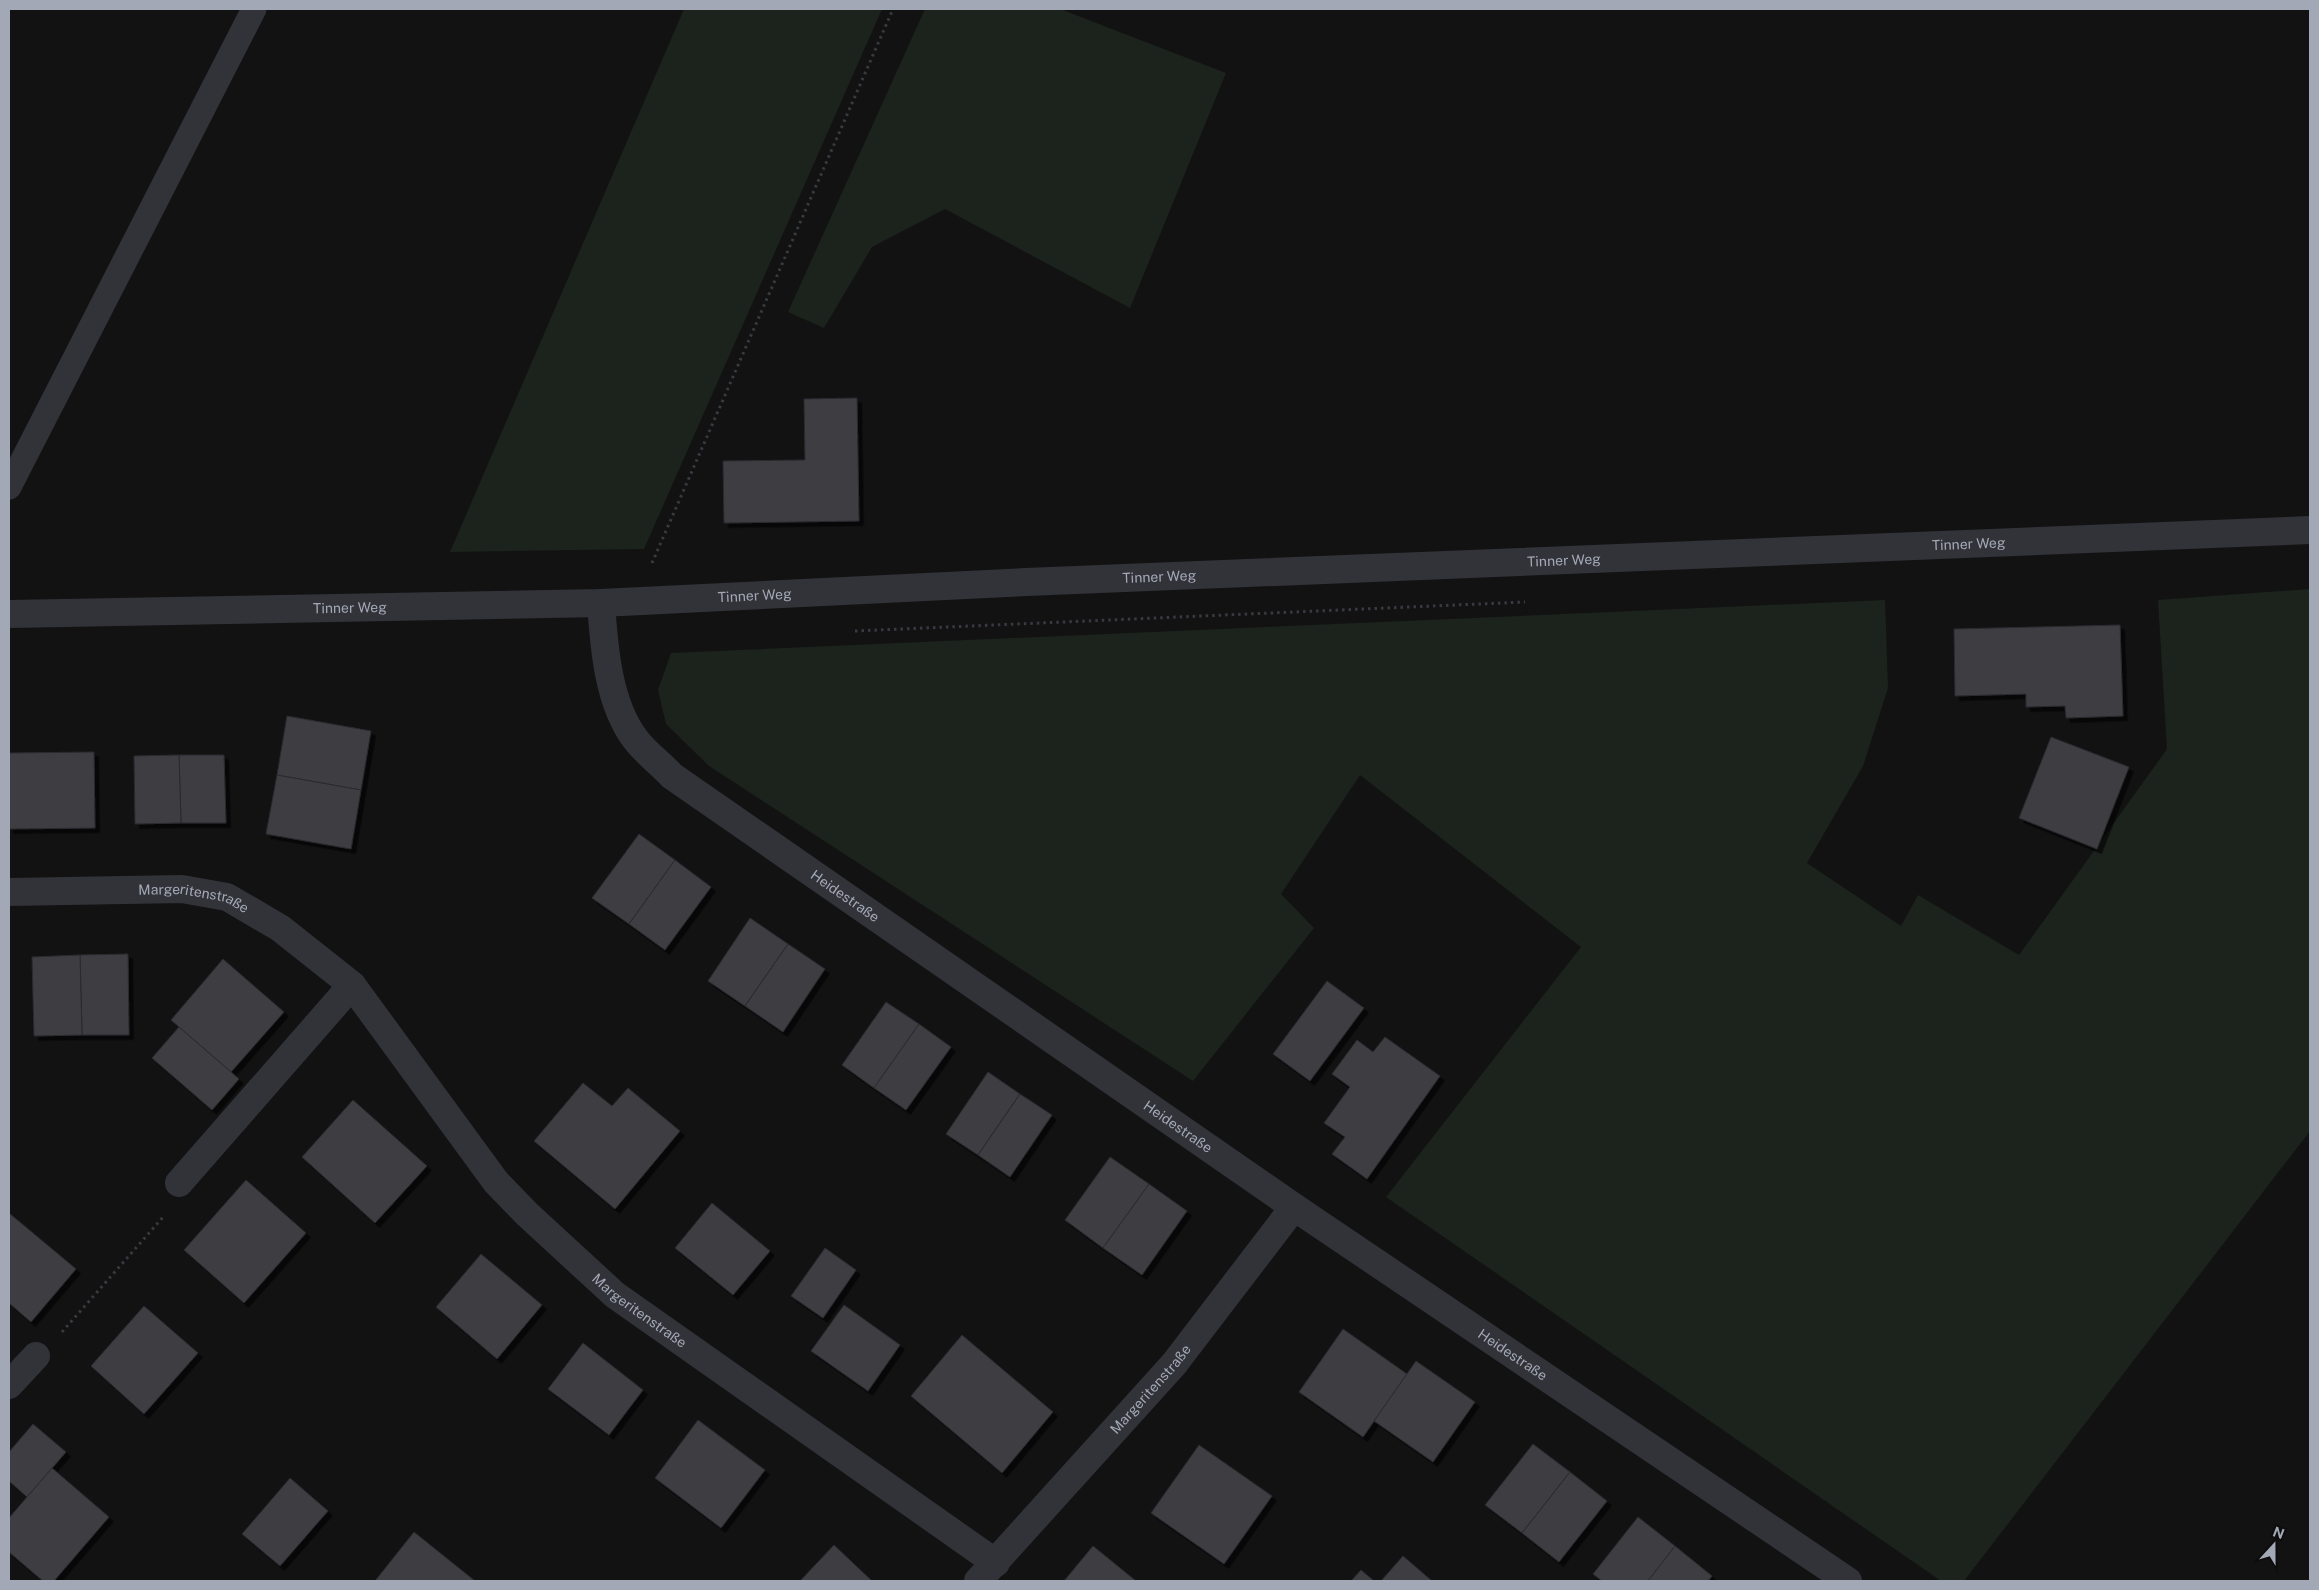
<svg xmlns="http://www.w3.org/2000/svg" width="2319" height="1590" font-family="'Public Sans',sans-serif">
	<defs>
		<filter id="shadow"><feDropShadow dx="4.5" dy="4.5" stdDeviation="0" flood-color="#0009"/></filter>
	</defs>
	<rect width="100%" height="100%" fill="#121213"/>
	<!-- green -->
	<g fill="#1b231c">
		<polygon points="684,9 882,9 644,549 450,552"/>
		<polygon points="925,9 1060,9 1226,73 1130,308 945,209 872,247 824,328 788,312"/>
		<polygon points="2310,589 2310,1131 1964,1581 1941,1581 1386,1197 1581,947 1360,775 1281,894 1314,928 1193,1081 709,766 666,724 658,690 671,653 1885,600 1888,688 1863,766 1807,863 1901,926 1918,895 2019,955 2167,749 2158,600"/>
	</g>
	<!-- building -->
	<g fill="#3c3d43" stroke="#2b2b30" filter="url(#shadow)">
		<polygon points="857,398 859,521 724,523 723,461 805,460 804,399"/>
		<polygon points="2120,625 2123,716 2066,718 2065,706 2026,707 2026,694 1955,696 1954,629"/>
		<polygon points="287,716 371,731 361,790 277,775"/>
		<polygon points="2051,737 2129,767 2097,849 2019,818"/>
		<polygon points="94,752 95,828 9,829 9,753"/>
		<polygon points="179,755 224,755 226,823 181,823"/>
		<polygon points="179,755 181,823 135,824 134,756"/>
		<polygon points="277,775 361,790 351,849 266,834"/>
		<polygon points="639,834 675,860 629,924 592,898"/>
		<polygon points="675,860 711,887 665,950 629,924"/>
		<polygon points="750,918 788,944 745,1006 708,981"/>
		<polygon points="788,944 825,969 783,1032 745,1006"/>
		<polygon points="128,954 129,1035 82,1035 80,955"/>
		<polygon points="80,955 82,1035 34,1036 32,957"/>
		<polygon points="223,959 284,1012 231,1072 171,1020"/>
		<polygon points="1327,981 1364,1008 1310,1081 1273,1054"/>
		<polygon points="886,1002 919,1024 874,1088 842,1065"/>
		<polygon points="919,1024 951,1047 906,1110 874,1088"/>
		<polygon points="179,1027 239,1079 212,1110 152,1058"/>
		<polygon points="1385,1037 1440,1076 1367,1179 1332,1154 1345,1137 1324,1123 1350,1087 1332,1074 1357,1040 1373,1052"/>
		<polygon points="988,1072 1020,1094 978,1155 946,1134"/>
		<polygon points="583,1083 612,1106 628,1088 680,1131 615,1209 534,1141"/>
		<polygon points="1020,1094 1052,1115 1010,1177 978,1155"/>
		<polygon points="353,1100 427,1166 375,1223 302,1157"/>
		<polygon points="1110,1157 1149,1184 1103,1248 1065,1220"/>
		<polygon points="246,1180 306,1233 244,1303 184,1250"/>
		<polygon points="1149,1184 1187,1211 1142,1275 1103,1248"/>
		<polygon points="712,1203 770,1251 733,1295 675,1248"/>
		<polygon points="9,1213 76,1269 31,1322 9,1303"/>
		<polygon points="825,1248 856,1270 823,1318 791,1296"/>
		<polygon points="481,1254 542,1305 497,1359 436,1307"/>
		<polygon points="844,1305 900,1345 868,1391 811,1351"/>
		<polygon points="144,1306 198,1353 144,1414 91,1366"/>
		<polygon points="1343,1329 1407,1374 1363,1437 1299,1392"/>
		<polygon points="962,1335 1053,1412 1002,1473 911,1396"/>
		<polygon points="583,1343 643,1390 609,1435 548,1389"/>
		<polygon points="1416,1361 1475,1402 1433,1462 1374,1421"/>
		<polygon points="698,1420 765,1470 721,1528 655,1478"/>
		<polygon points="33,1424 66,1452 27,1497 9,1481 9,1452"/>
		<polygon points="1533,1444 1570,1472 1522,1533 1485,1505"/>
		<polygon points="1199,1445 1272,1496 1224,1564 1151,1513"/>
		<polygon points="52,1468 109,1517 54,1581 43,1581 9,1552 9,1518"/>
		<polygon points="1570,1472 1607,1501 1559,1562 1522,1533"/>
		<polygon points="290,1478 328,1511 280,1566 242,1534"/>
		<polygon points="1638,1517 1675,1546 1648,1581 1602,1581 1593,1574"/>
		<polygon points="414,1532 475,1581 375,1581"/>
		<polygon points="834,1545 872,1581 800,1581"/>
		<polygon points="1093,1546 1136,1581 1064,1581"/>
		<polygon points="1675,1546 1712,1576 1708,1581 1648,1581"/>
		<polygon points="1403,1556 1432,1581 1381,1581"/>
		<polygon points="1361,1570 1374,1581 1351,1581"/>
	</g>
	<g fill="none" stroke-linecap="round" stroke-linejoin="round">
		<!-- path -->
		<g stroke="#383a40" stroke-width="3" stroke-dasharray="2.5 4" stroke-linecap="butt">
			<polyline points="652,563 893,9"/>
			<polyline points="855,631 1525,602"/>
			<polyline points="62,1332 164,1216"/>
		</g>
		<!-- service -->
		<polyline stroke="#323339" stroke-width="25" points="9,487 254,9"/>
		<!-- minor -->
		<g stroke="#323339" stroke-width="28">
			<path id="s1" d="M601,603C604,647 608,704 636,740C646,753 661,764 672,776L1294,1207L1848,1581"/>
			<path id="s2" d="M9,892L182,889L227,897L280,928L352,985L496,1182L527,1214L615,1295L996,1563"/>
			<polyline points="179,1183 352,985"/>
			<polyline points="9,1385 36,1356"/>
			<path id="s3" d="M978,1581L1174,1364L1294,1207"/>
		</g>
		<!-- tertiary -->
		<path stroke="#323339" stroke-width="28" id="s4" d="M9,614L601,603L1026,582L2310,530"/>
	</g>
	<g text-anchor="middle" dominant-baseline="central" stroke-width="5" stroke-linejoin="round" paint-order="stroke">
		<!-- street labels -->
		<g font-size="14" fill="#a2a8b5" stroke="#0d0d0e">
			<text stroke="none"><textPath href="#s4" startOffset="1961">Tinner Weg</textPath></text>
			<text stroke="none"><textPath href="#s4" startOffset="1556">Tinner Weg</textPath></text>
			<text stroke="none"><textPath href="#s4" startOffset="1151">Tinner Weg</textPath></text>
			<text stroke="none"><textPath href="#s4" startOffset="746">Tinner Weg</textPath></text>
			<text stroke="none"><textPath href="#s4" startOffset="341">Tinner Weg</textPath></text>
			<text stroke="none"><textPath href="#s1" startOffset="405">Heidestraße</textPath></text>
			<text stroke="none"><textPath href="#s2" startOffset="186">Margeritenstraße</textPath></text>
			<text stroke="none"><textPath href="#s1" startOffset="810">Heidestraße</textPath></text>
			<text stroke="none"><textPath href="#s2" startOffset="809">Margeritenstraße</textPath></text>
			<text stroke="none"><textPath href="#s1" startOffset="1215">Heidestraße</textPath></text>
			<text stroke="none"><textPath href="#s3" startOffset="258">Margeritenstraße</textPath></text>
		</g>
	</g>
	<!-- border -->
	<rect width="2319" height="1590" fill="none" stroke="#a2a8b5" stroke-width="20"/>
	<!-- north arrow -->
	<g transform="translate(2274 1545) rotate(21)" stroke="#0d0d0e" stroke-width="4" paint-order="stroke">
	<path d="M0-4L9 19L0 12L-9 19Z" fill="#a2a8b5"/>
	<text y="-8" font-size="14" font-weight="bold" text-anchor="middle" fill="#a2a8b5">N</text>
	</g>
</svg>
